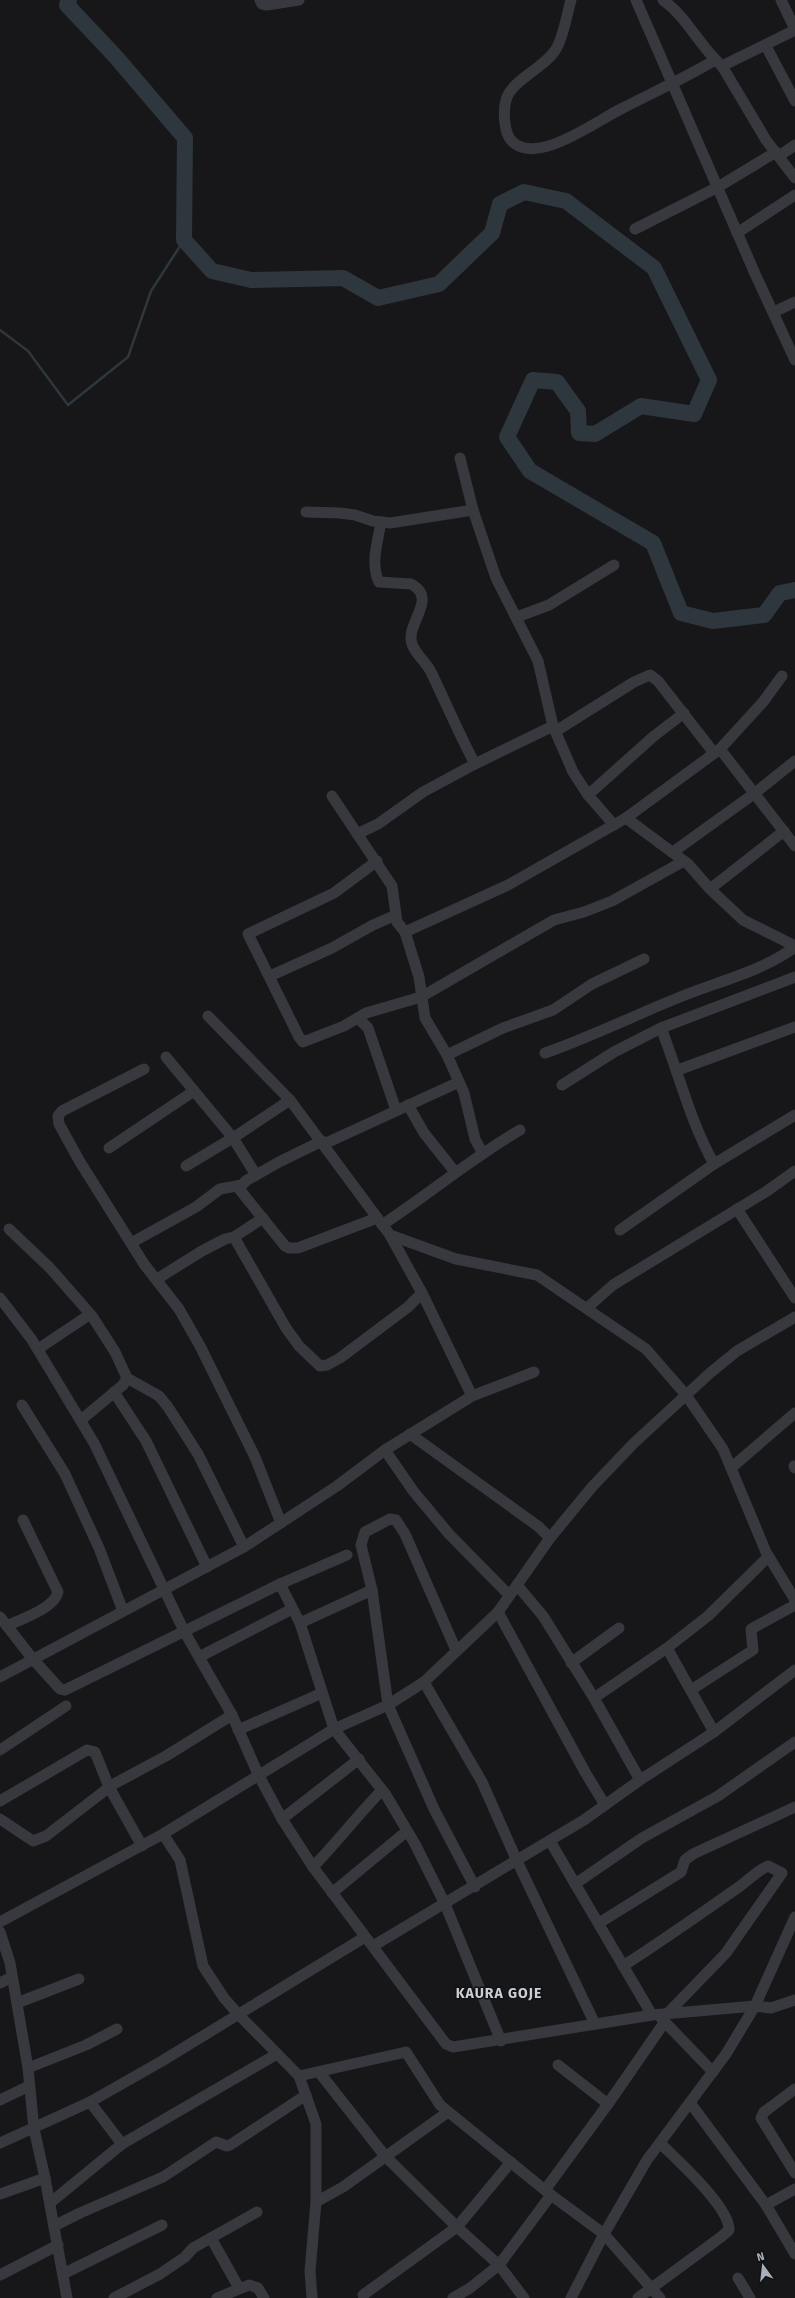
<svg xmlns="http://www.w3.org/2000/svg" width="795" height="2298" font-family="'Fira Sans',sans-serif">
	<rect width="100%" height="100%" fill="#171719"/>
	<g fill="none" stroke-linecap="round" stroke-linejoin="round">
		<!-- stream -->
		<polyline stroke="#2d373d" stroke-width="2.5" points="0,330 28,351 68,405 128,357 151,291 184,240"/>
		<!-- river -->
		<polyline stroke="#2d373d" stroke-width="16" points="69,0 67,5 116,57 185,138 184,240 212,271 251,280 343,278 378,298 439,284 492,233 500,204 524,192 566,201 654,268 709,380 694,414 641,406 595,434 579,433 578,411 557,382 533,380 507,437 530,471 653,543 681,613 713,621 764,615 780,593 795,590"/>
		<!-- minor -->
		<g stroke="#38393e" stroke-width="11">
			<polyline points="260,0 262,4 267,5 299,0"/>
			<path d="M571,0C567,14 563,38 556,49C545,68 511,80 506,100C503,111 504,130 510,139C533,169 596,121 621,109C652,93 685,78 715,60"/>
			<polyline points="636,0 756,276 795,360"/>
			<path d="M663,0C688,18 699,46 722,66L766,140L795,178"/>
			<polyline points="781,0 795,29"/>
			<polyline points="766,46 795,101"/>
			<polyline points="722,66 795,30"/>
			<polyline points="779,156 795,145"/>
			<polyline points="635,229 718,187 776,152"/>
			<polyline points="737,233 795,195"/>
			<polyline points="774,312 795,302"/>
			<polyline points="460,458 473,510 496,578 538,661 553,726 573,772 588,795 614,825"/>
			<polyline points="306,512 340,513 355,515 373,521 390,523 473,510"/>
			<path d="M381,522C378,541 370,564 379,582L411,584C439,599 405,623 412,644C416,655 426,662 431,672C446,703 459,734 475,764"/>
			<polyline points="517,617 549,605 614,565"/>
			<polyline points="556,731 634,682 650,675 658,681 714,753"/>
			<polyline points="720,749 795,846"/>
			<polyline points="588,795 654,736 684,713"/>
			<polyline points="332,796 392,886 397,922 405,932 419,977 425,1018 447,1055 464,1093 475,1139 483,1154"/>
			<polyline points="626,818 688,864 710,889 743,920 795,946"/>
			<polyline points="357,834 378,824 423,792 475,764 553,726"/>
			<polyline points="673,852 755,793 795,761"/>
			<polyline points="377,861 334,893 248,934 299,1037 303,1042 344,1026 366,1013 421,997 554,920 584,912 612,901 684,861"/>
			<polyline points="710,889 784,831"/>
			<polyline points="405,932 508,885 626,818 720,749 763,702 782,676"/>
			<polyline points="270,976 332,948 373,925 396,915"/>
			<polyline points="208,1016 290,1100 390,1235 456,1259 537,1275 646,1349 686,1395 723,1449 766,1552 795,1600"/>
			<polyline points="358,1018 368,1028 396,1110"/>
			<path d="M661,1028C679,1074 690,1121 714,1164"/>
			<path d="M545,1053C591,1037 635,1015 680,997C719,981 761,972 795,947"/>
			<polyline points="447,1055 503,1028 553,1010 592,984 644,959"/>
			<polyline points="166,1057 233,1138 256,1175"/>
			<polyline points="144,1069 62,1111 58,1116 59,1124 80,1162 144,1264 179,1309 200,1346 255,1457 281,1523"/>
			<polyline points="678,1070 795,1027"/>
			<polyline points="562,1085 614,1052 661,1028 795,977"/>
			<polyline points="408,1105 424,1133 455,1172"/>
			<polyline points="324,1144 459,1082"/>
			<polyline points="109,1148 194,1091"/>
			<polyline points="186,1166 236,1136 290,1100"/>
			<polyline points="242,1185 240,1190 285,1246 289,1248 298,1248 377,1218"/>
			<polyline points="737,1209 795,1298"/>
			<path d="M382,1225C429,1194 472,1158 520,1130"/>
			<polyline points="9,1229 50,1268 92,1316 115,1352 127,1378 159,1396 168,1407 198,1454 244,1547"/>
			<polyline points="620,1230 714,1164 795,1115"/>
			<polyline points="390,1235 422,1293 472,1396"/>
			<polyline points="234,1237 286,1328 299,1346 320,1366 327,1365 340,1358 408,1307 422,1293"/>
			<polyline points="131,1243 196,1207 220,1189 242,1185 247,1180 281,1161 322,1141"/>
			<polyline points="157,1279 202,1251 225,1239 234,1237 263,1218"/>
			<polyline points="0,1298 32,1340 94,1443 184,1631 232,1715 258,1774 282,1819 313,1867 446,2044 453,2047 652,2015 755,2006 771,2008 795,2000"/>
			<polyline points="587,1308 613,1285 767,1191 795,1171"/>
			<polyline points="38,1349 89,1315"/>
			<polyline points="114,1392 146,1441 207,1567"/>
			<polyline points="22,1405 65,1474 99,1548 123,1611"/>
			<polyline points="81,1420 123,1385 127,1378"/>
			<polyline points="410,1434 539,1527 550,1538"/>
			<polyline points="385,1450 414,1492 449,1534 509,1595"/>
			<polyline points="794,1466 795,1468"/>
			<polyline points="731,1468 795,1413"/>
			<polyline points="280,1584 300,1623 334,1729 386,1795 415,1844 445,1904 501,2041"/>
			<polyline points="517,1585 543,1616 594,1698 640,1780"/>
			<polyline points="498,1612 585,1772 605,1805"/>
			<polyline points="0,1617 32,1658 60,1689 65,1690 280,1584 347,1555"/>
			<polyline points="300,1623 372,1590"/>
			<path d="M7,1626C21,1619 55,1608 58,1592L23,1520"/>
			<polyline points="667,1648 714,1732"/>
			<polyline points="456,1650 405,1534 396,1520 390,1519 365,1532 361,1545 372,1590 388,1705 434,1809 475,1887"/>
			<polyline points="199,1657 292,1609"/>
			<polyline points="571,1663 619,1628"/>
			<polyline points="0,1677 244,1547 337,1486 385,1450 472,1396 534,1372"/>
			<polyline points="424,1682 482,1782 517,1861 595,2024"/>
			<polyline points="691,1690 753,1650 751,1629 795,1605"/>
			<polyline points="594,1698 667,1648 708,1616 768,1557"/>
			<polyline points="238,1730 322,1693"/>
			<polyline points="0,1750 66,1706"/>
			<polyline points="0,1801 87,1750 95,1752 109,1787 142,1846"/>
			<polyline points="0,1819 33,1841 46,1836 112,1785 166,1756 232,1715"/>
			<polyline points="282,1819 359,1759"/>
			<polyline points="163,1834 180,1860 203,1966 224,1998 238,2014 299,2076 316,2124 316,2202 310,2271 312,2298"/>
			<polyline points="550,1841 652,2015"/>
			<path d="M313,1867C337,1842 358,1815 382,1790"/>
			<polyline points="575,1884 642,1838 718,1796 795,1742"/>
			<polyline points="332,1893 407,1831"/>
			<polyline points="0,1922 163,1834 334,1729 388,1705 424,1682 498,1612 550,1538 592,1487 634,1443 710,1373 737,1351 795,1317"/>
			<polyline points="599,1923 681,1872 685,1860 693,1854 795,1807"/>
			<polyline points="0,1932 10,1963 28,2068 34,2129 45,2178 67,2298"/>
			<polyline points="373,1946 584,1820 640,1780 714,1732 795,1670"/>
			<path d="M623,1966C662,1941 699,1915 736,1889C747,1882 756,1871 768,1866L782,1873L726,1953L668,2013"/>
			<polyline points="0,1983 12,1977"/>
			<polyline points="17,2003 79,1979"/>
			<polyline points="661,2018 713,2072"/>
			<polyline points="558,2065 608,2104"/>
			<polyline points="28,2068 86,2045 117,2029"/>
			<polyline points="319,2072 385,2156 457,2227 499,2265 524,2298"/>
			<polyline points="299,2076 406,2052 440,2105 551,2195 604,2234 660,2298"/>
			<polyline points="795,2089 764,2112 761,2118 795,2173"/>
			<polyline points="0,2100 29,2086"/>
			<polyline points="90,2102 122,2144"/>
			<polyline points="691,2104 766,2205 795,2254"/>
			<polyline points="0,2143 90,2102 162,2061 365,1937"/>
			<polyline points="545,2190 608,2104 664,2023"/>
			<polyline points="0,2194 45,2178"/>
			<polyline points="316,2202 343,2187 448,2112"/>
			<polyline points="50,2203 122,2144 277,2054"/>
			<polyline points="766,2205 795,2189"/>
			<polyline points="54,2226 80,2213 163,2177 216,2142 227,2146 230,2145 306,2095"/>
			<polyline points="211,2238 239,2288"/>
			<polyline points="63,2274 162,2225"/>
			<polyline points="0,2275 58,2245"/>
			<polyline points="738,2278 750,2298"/>
			<polyline points="363,2295 457,2227 511,2162"/>
			<polyline points="114,2298 160,2274 185,2257 193,2248 257,2212"/>
			<polyline points="217,2298 249,2285 258,2288 264,2298"/>
			<polyline points="453,2298 470,2288 499,2265 551,2195"/>
			<polyline points="571,2298 604,2234 647,2160 726,2054 755,2006 795,1917"/>
			<path d="M638,2298L721,2237L729,2230C730,2207 676,2159 660,2143"/>
		</g>
	</g>
	<g text-anchor="middle" dominant-baseline="central" stroke-width="3" stroke-linejoin="round" paint-order="stroke">
		<!-- district labels -->
		<g font-size="14" font-weight="bold" letter-spacing="1" fill="#caced5" stroke="#121214">
			<text x="499" y="1993">KAURA GOJE</text>
		</g>
	</g>
	<!-- north arrow -->
	<g transform="translate(763 2266) rotate(345)" stroke="#121214" stroke-width="3" paint-order="stroke">
	<path d="M0-3L7 15L0 10L-7 15Z" fill="#a9afb9"/>
	<text y="-6" font-size="11" font-weight="bold" text-anchor="middle" fill="#a9afb9">N</text>
	</g>
</svg>
